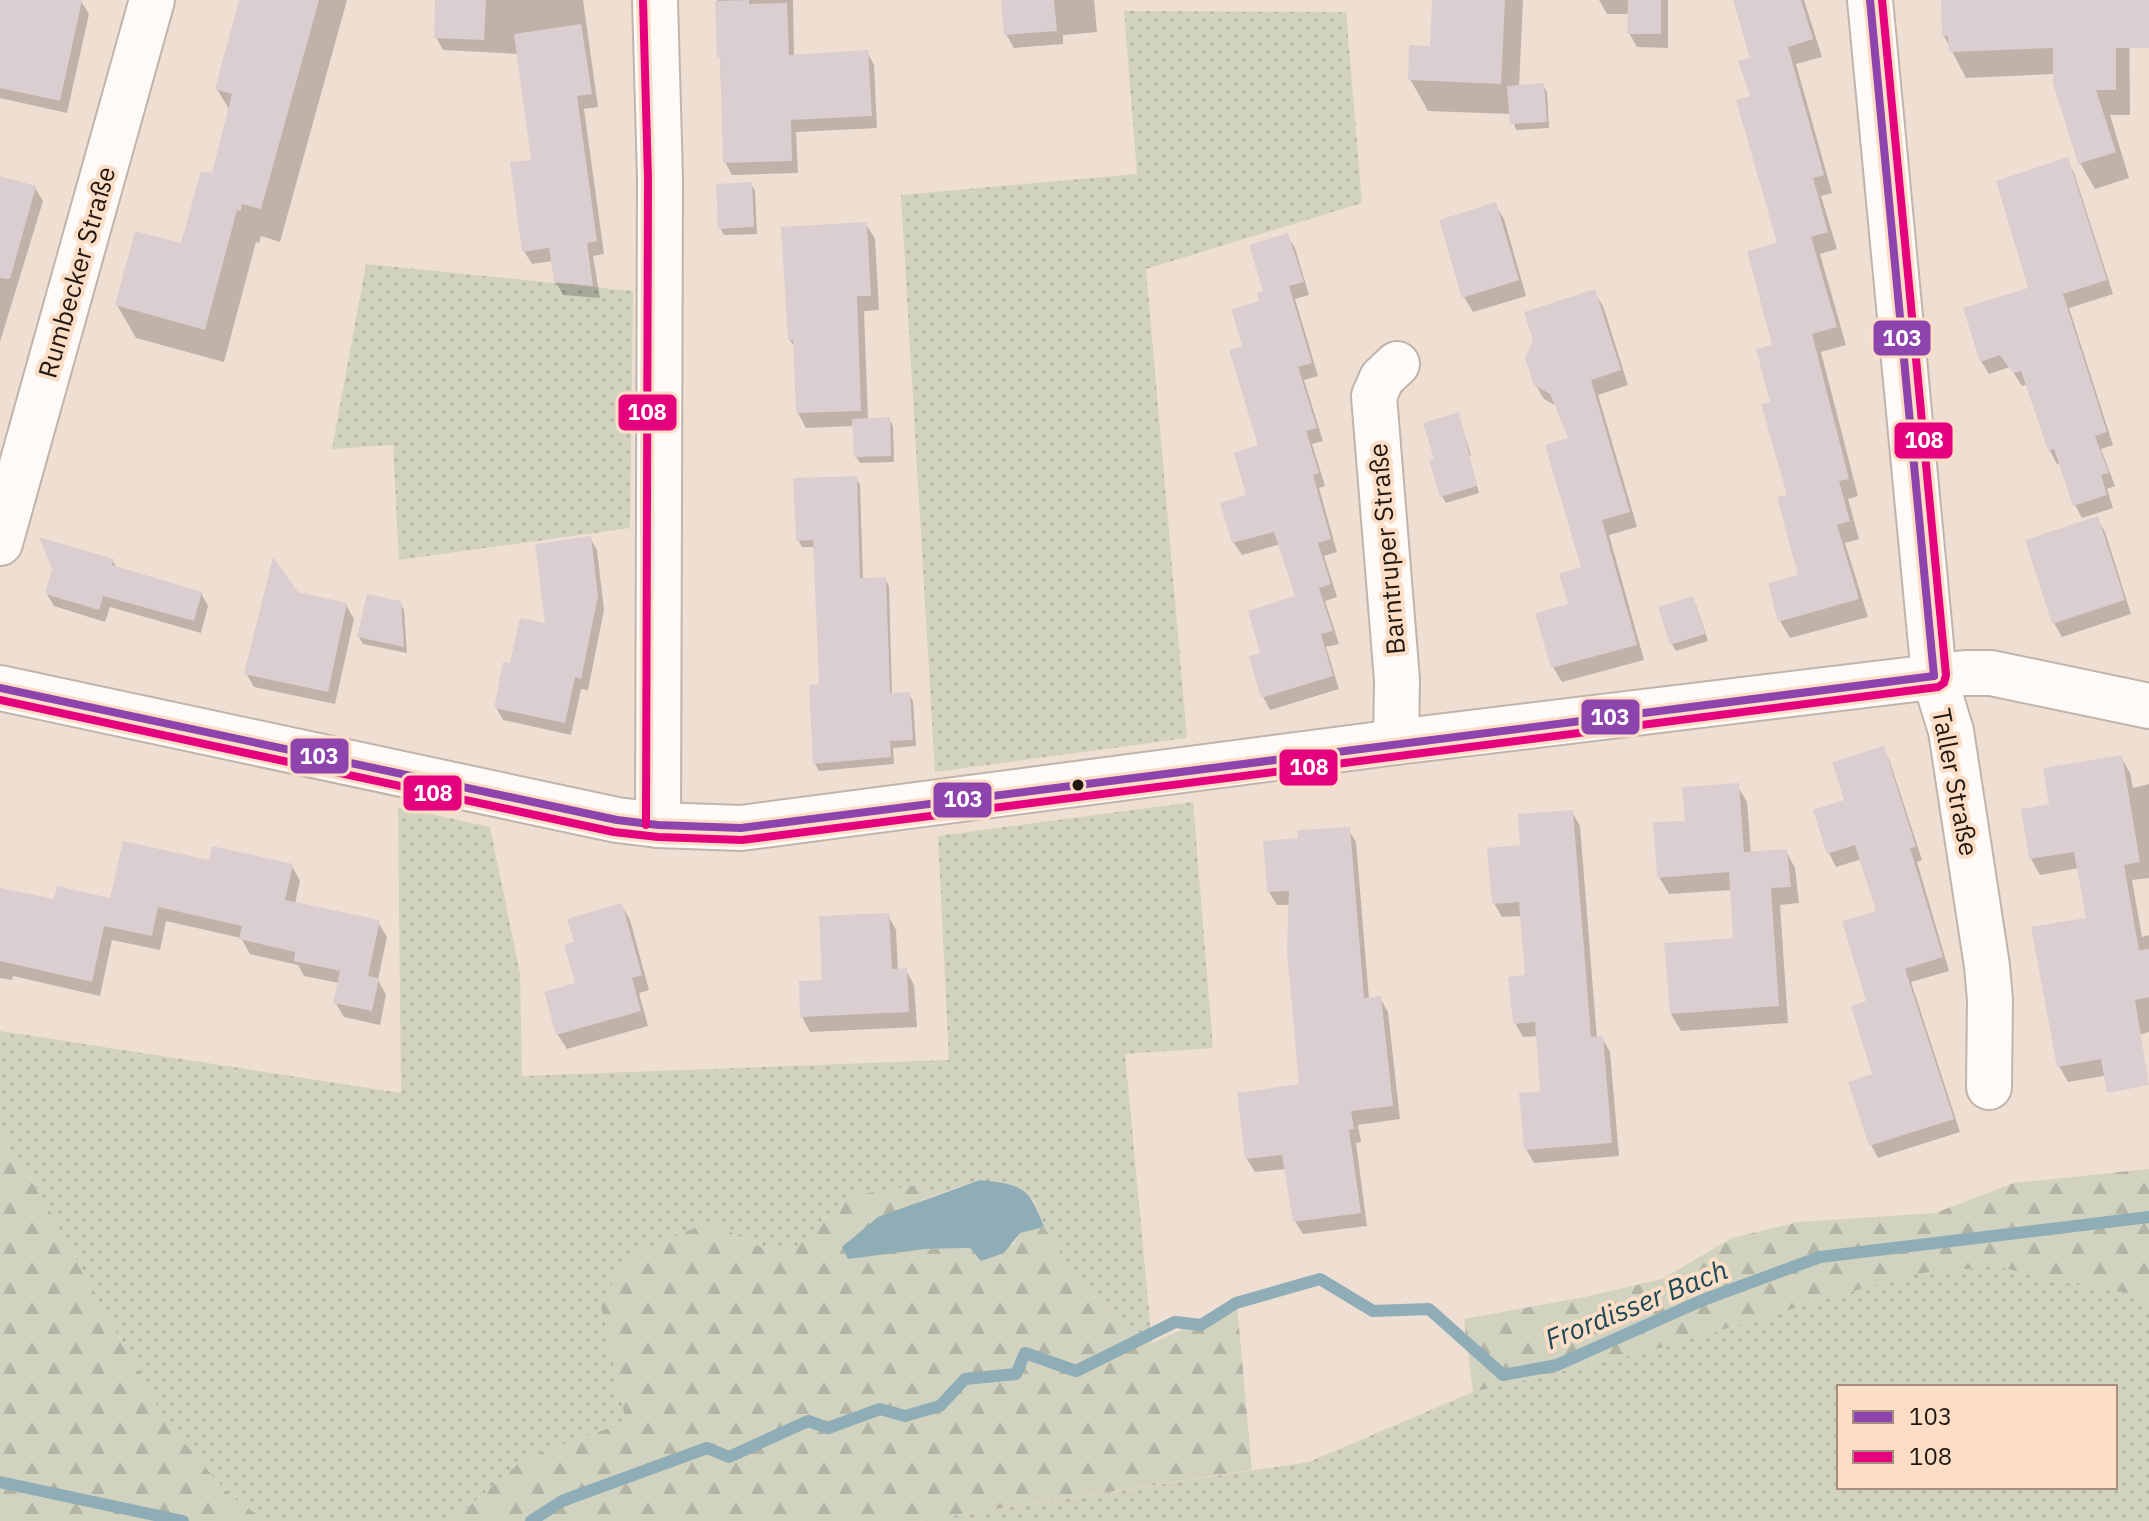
<svg xmlns="http://www.w3.org/2000/svg" width="2149" height="1521" font-family="'IBM Plex Sans',sans-serif">
	<defs>
		<pattern id="grass-dots" width="8" height="8" patternUnits="userSpaceOnUse" patternTransform="scale(2)"><rect width="8" height="8" fill="#d1d2bf"/><path d="M2 2h.1M6 6h.1" fill="none" stroke="#b3b4a3" stroke-width="1.8" stroke-linecap="round"/></pattern>
		<pattern id="forest-firs" width="22" height="20" patternUnits="userSpaceOnUse" patternTransform="scale(2)"><rect width="22" height="20" fill="#d1d2bf"/><path d="M5 1l3.5 6h-7zM16 11l3.5 6h-7z" fill="#b3b4a3"/></pattern>
	</defs>
	<rect width="100%" height="100%" fill="#efdfd3"/>
	<!-- grass -->
	<g fill="url(#grass-dots)" fill-rule="evenodd">
		<polygon points="1124,11 1346,12 1362,203 1146,269 1187,738 935,772 901,195 1137,174"/>
		<polygon points="366,264 633,291 630,528 399,560 393,445 332,449"/>
		<polygon points="1193,802 1213,1048 1125,1054 1152,1343 1082,1287 1044,1227 1034,1200 980,1180 932,1196 924,1184 845,1197 793,1250 767,1250 710,1222 601,1305 626,1422 525,1458 452,1521 267,1521 229,1495 165,1420 41,1195 0,1132 0,1031 401,1093 398,807 490,827 520,974 522,1076 949,1060 938,836"/>
		<path d="M1999,1266L2042,1279L2128,1293L2149,1306V1521H918L1309,1462L1473,1392L1660,1348L1912,1274ZM1839,1387H2115V1487H1839Z"/>
	</g>
	<!-- forest -->
	<g fill="url(#forest-firs)">
		<polygon points="0,1132 41,1195 165,1420 229,1495 267,1521 0,1521"/>
		<polygon points="2149,1169 2149,1306 2128,1293 2042,1279 1999,1266 1912,1274 1660,1348 1473,1392 1464,1319 1585,1297 1662,1279 1732,1238 1798,1222 1935,1213 2014,1183"/>
		<polygon points="924,1184 932,1196 908,1207 925,1249 970,1248 982,1261 1014,1244 1019,1233 1044,1227 1082,1287 1152,1343 1237,1305 1252,1470 918,1521 452,1521 525,1458 626,1422 601,1306 625,1256 710,1222 767,1250 793,1250 845,1197"/>
	</g>
	<!-- water -->
	<path fill="#8eadb6" d="M980,1180C1022,1185 1029,1186 1044,1227L1020,1233L1004,1253L981,1261L970,1248L925,1249L848,1259L842,1247L878,1217Z"/>
	<!-- shadow -->
	<g fill="#0003">
		<polygon points="4,0 77,0 81,1 89,14 67,113 0,98 0,21"/>
		<polygon points="242,0 347,0 280,242 261,236 259,243 256,242 224,362 136,338 117,305 182,246 213,176 230,111 217,89"/>
		<polygon points="437,0 583,0 598,107 584,109 604,254 593,256 600,298 563,295 556,282 553,261 532,264 524,251 534,161 519,54 443,50 436,37"/>
		<polygon points="717,0 793,0 794,56 867,52 874,65 877,128 796,132 798,173 732,175 725,162"/>
		<polygon points="1003,0 1094,0 1097,32 1063,35 1063,44 1014,48 1006,34"/>
		<polygon points="1434,0 1523,0 1519,87 1543,85 1547,92 1549,128 1516,130 1511,114 1428,111 1410,79 1432,48"/>
		<polygon points="1599,0 1668,0 1668,48 1637,47 1629,33 1630,14 1607,14"/>
		<polygon points="1735,0 1804,0 1822,57 1796,64 1832,193 1821,196 1837,249 1820,254 1846,345 1821,352 1858,496 1848,499 1859,539 1845,543 1868,617 1790,638 1780,621 1800,576 1772,403 1779,245 1752,98 1752,59"/>
		<polygon points="1942,0 2129,0 2130,115 2110,115 2129,178 2095,189 2080,163 2055,74 1966,78 1944,36"/>
		<polygon points="2067,160 2074,173 2113,294 2069,308 2113,445 2101,449 2115,486 2107,489 2113,508 2082,518 2075,505 2061,463 2057,464 2050,451 2027,384 2022,386 2010,367 1989,374 1981,361 2030,289"/>
		<polygon points="0,179 35,188 43,201 0,342"/>
		<polygon points="751,184 755,191 757,234 724,235 720,228"/>
		<polygon points="1495,205 1504,219 1526,296 1473,312 1464,297 1441,221"/>
		<polygon points="866,224 875,239 879,310 864,311 868,420 889,419 893,426 894,462 860,463 856,457 855,426 806,428 798,413 795,348 790,340"/>
		<polygon points="1287,235 1295,248 1309,295 1295,299 1318,376 1304,380 1323,441 1312,444 1325,486 1319,488 1337,552 1324,556 1337,597 1325,601 1339,644 1326,647 1339,689 1270,710 1263,697 1262,654 1298,597 1281,544 1242,555 1234,543 1223,504 1248,497 1261,447 1245,347"/>
		<polygon points="1594,292 1603,306 1628,385 1598,395 1637,527 1609,535 1644,660 1562,682 1553,667 1537,615 1570,605 1584,569 1571,439 1558,407 1544,399 1535,384"/>
		<polygon points="1458,414 1471,455 1469,456 1479,493 1446,503 1442,496 1437,460"/>
		<polygon points="856,478 860,485 863,580 885,579 889,586 892,695 909,694 913,701 916,746 893,748 894,764 819,771 815,764 821,686 815,547 802,547 798,540"/>
		<polygon points="2097,518 2105,532 2131,614 2062,637 2054,623"/>
		<polygon points="590,538 597,550 604,610 588,690 581,689 571,735 503,720 496,707 512,665 547,626"/>
		<polygon points="113,561 117,569 201,593 208,606 201,633 110,607 105,622 54,606 47,594"/>
		<polygon points="297,594 346,605 354,619 335,704 254,687 246,673"/>
		<polygon points="400,603 404,610 407,653 363,644 359,637"/>
		<polygon points="1696,605 1708,641 1676,651 1672,644"/>
		<polygon points="1883,748 1890,762 1922,860 1917,862 1949,971 1911,982 1960,1132 1878,1158 1871,1145 1875,1075 1869,1003 1878,912 1862,859 1836,867 1829,853 1847,801"/>
		<polygon points="2121,757 2130,773 2133,788 2149,784 2149,878 2132,880 2142,937 2149,935 2149,1032 2112,1043 2120,1073 2068,1082 2059,1066 2089,919 2079,868 2040,875 2031,859 2023,811 2051,806"/>
		<polygon points="1737,785 1747,802 1751,854 1786,851 1795,868 1799,903 1780,905 1788,1023 1681,1031 1671,1014 1735,940 1732,890 1669,894 1659,877 1687,823"/>
		<polygon points="1572,812 1580,826 1597,1039 1602,1038 1610,1052 1619,1156 1534,1163 1526,1149 1542,1093 1538,1036 1523,1037 1515,1023 1527,977 1522,916 1502,917 1494,903 1522,847"/>
		<polygon points="1348,829 1356,842 1369,999 1380,998 1388,1012 1400,1119 1358,1125 1361,1142 1356,1143 1367,1226 1303,1234 1295,1221 1287,1169 1255,1172 1247,1159 1239,1094 1302,1086 1291,905 1277,905 1269,892 1300,840"/>
		<polygon points="211,862 292,866 300,881 295,904 378,922 387,937 378,980 386,995 380,1025 344,1017 335,1002 339,983 304,976 298,965 250,954 241,938 166,921 160,950 112,940 100,996 13,976 12,980 0,978 0,890 56,901 112,900"/>
		<polygon points="621,905 630,920 649,990 639,993 648,1026 567,1049 558,1035 546,994 577,985 576,943"/>
		<polygon points="888,915 896,930 898,971 906,970 914,985 917,1027 810,1032 802,1017 824,981"/>
	</g>
	<g fill="none" stroke-linecap="round" stroke-linejoin="round">
		<!-- stream -->
		<g stroke="#8eadb6" stroke-width="12">
			<polyline points="0,1482 183,1521"/>
			<polyline points="531,1521 562,1501 707,1448 729,1457 808,1421 828,1428 880,1409 905,1416 940,1406 965,1379 1016,1374 1025,1353 1076,1371 1175,1322 1201,1325 1236,1303 1320,1279 1373,1311 1429,1309 1503,1375 1557,1365 1703,1300 1820,1257 2149,1217"/>
		</g>
	</g>
	<!-- building -->
	<g fill="#dbced0">
		<polygon points="0,0 82,0 60,101 0,88"/>
		<polygon points="239,0 319,0 261,209 242,204 241,211 237,210 205,330 115,305 135,231 181,243 201,171 212,173 232,94 215,89"/>
		<polygon points="435,0 486,0 484,40 434,38"/>
		<polygon points="749,0 749,4 787,3 789,55 868,50 872,116 791,120 792,161 723,163 720,57 717,57 715,1"/>
		<polygon points="1001,0 1054,0 1057,31 1004,35"/>
		<polygon points="1432,0 1505,0 1501,84 1408,80 1409,45 1430,46"/>
		<polygon points="1628,0 1661,0 1661,34 1627,34"/>
		<polygon points="1733,0 1801,0 1813,39 1788,47 1824,175 1813,178 1828,232 1811,237 1837,327 1812,334 1849,479 1839,481 1850,521 1837,525 1859,599 1778,622 1768,583 1798,575 1777,497 1787,495 1761,404 1770,402 1756,349 1772,345 1747,251 1777,243 1736,100 1750,96 1738,61 1750,58"/>
		<polygon points="1941,0 2149,0 2149,48 2116,48 2116,90 2096,90 2116,152 2078,164 2053,83 2053,48 1949,52 1948,36 1942,36"/>
		<polygon points="581,24 592,94 577,96 597,241 587,243 593,286 554,282 549,248 522,252 510,162 531,160 514,34"/>
		<polygon points="1544,83 1547,122 1510,124 1507,86"/>
		<polygon points="2068,157 2107,280 2063,294 2107,432 2095,436 2109,473 2101,475 2107,495 2073,506 2054,449 2048,451 2021,371 2013,373 2000,355 1980,362 1963,308 2028,288 1996,181"/>
		<polygon points="0,176 36,186 10,279 0,278"/>
		<polygon points="752,182 754,227 718,229 716,184"/>
		<polygon points="1496,202 1519,280 1462,298 1439,220"/>
		<polygon points="867,222 871,296 857,296 861,411 796,413 793,340 788,340 781,227"/>
		<polygon points="1288,233 1304,282 1289,286 1312,363 1298,367 1317,428 1306,431 1319,473 1313,475 1331,539 1318,543 1331,584 1319,588 1333,631 1321,634 1333,676 1261,698 1249,656 1260,653 1248,611 1295,596 1274,532 1232,543 1220,503 1246,495 1234,453 1258,445 1229,350 1242,346 1231,309 1259,301 1257,293 1263,291 1249,245"/>
		<polygon points="1595,289 1621,370 1591,380 1630,512 1602,520 1637,645 1551,668 1535,613 1568,604 1559,574 1581,567 1545,445 1568,438 1550,394 1534,385 1525,358 1533,340 1524,312"/>
		<polygon points="1459,412 1477,486 1440,497 1429,460 1434,459 1423,423"/>
		<polygon points="890,417 891,456 854,457 852,419"/>
		<polygon points="857,476 860,578 886,577 890,693 910,692 913,740 890,741 891,757 813,764 809,685 819,684 813,540 796,541 793,478"/>
		<polygon points="2098,516 2125,600 2052,624 2025,540"/>
		<polygon points="591,536 598,596 581,679 575,677 565,723 494,708 503,662 510,663 520,618 545,623 535,544"/>
		<polygon points="39,537 114,559 112,565 202,592 194,621 103,596 99,610 45,594 52,569"/>
		<polygon points="273,557 298,592 347,603 328,692 244,674"/>
		<polygon points="367,594 401,601 404,647 357,637"/>
		<polygon points="1693,596 1705,634 1670,645 1658,607"/>
		<polygon points="1884,746 1916,847 1910,848 1943,957 1905,969 1954,1119 1869,1146 1848,1082 1872,1074 1851,1006 1866,1001 1842,921 1876,911 1855,845 1827,854 1813,810 1844,800 1832,762"/>
		<polygon points="2122,755 2140,862 2124,865 2139,950 2149,949 2149,997 2135,1000 2149,1085 2107,1093 2101,1059 2057,1067 2031,927 2086,918 2074,852 2029,859 2021,809 2049,804 2043,768"/>
		<polygon points="1739,783 1744,852 1787,849 1791,887 1771,888 1779,1006 1670,1014 1664,943 1733,938 1729,872 1657,878 1653,822 1685,821 1682,787"/>
		<polygon points="1573,810 1591,1037 1603,1036 1612,1143 1524,1150 1519,1093 1540,1091 1535,1022 1513,1024 1508,977 1525,975 1519,902 1492,904 1487,848 1520,845 1518,814"/>
		<polygon points="1350,827 1364,998 1381,996 1393,1106 1351,1111 1354,1129 1349,1130 1361,1213 1293,1222 1282,1155 1245,1159 1237,1093 1299,1084 1287,952 1289,891 1267,892 1263,841 1298,838 1297,830"/>
		<polygon points="123,841 209,860 212,846 293,864 285,900 380,920 368,976 379,978 372,1011 333,1003 340,971 294,961 295,952 239,939 242,926 158,907 152,936 104,926 92,982 0,961 0,888 54,899 57,886 110,898"/>
		<polygon points="622,903 642,975 632,978 641,1011 556,1035 544,992 575,983 564,945 574,942 567,919"/>
		<polygon points="889,913 892,969 907,968 909,1012 800,1017 799,981 822,980 819,916"/>
	</g>
	<g fill="none" stroke-linecap="round" stroke-linejoin="round">
		<defs>
			<g id="minor">
				<polyline points="655,0 660,178 658,825"/>
				<polyline points="1870,0 1934,676 1951,731 1987,966 1990,1000 1989,1087"/>
				<polyline points="0,543 152,0"/>
				<polyline points="0,688 617,820 658,825 741,828 1396,742 1965,673 1991,673 2149,706"/>
				<polyline points="1396,742 1397,680 1374,396 1382,378 1397,364"/>
			</g>
		</defs>
		<!-- minor casing -->
		<use href="#minor" stroke="#c1b4aa" stroke-width="48"/>
		<!-- minor -->
		<use href="#minor" stroke="#fdfaf8" stroke-width="44"/>
		<defs>
			<g id="bus-1">
				<polyline points="1870,0 1934,676"/>
				<polyline points="0,688 617,820 658,825 741,828 1934,676"/>
			</g>
			<g id="bus-2">
				<polyline points="643,0 648,178 646,825"/>
				<polyline points="0,700 614,832 658,837 742,840 1938,687 1944,683 1946,675 1882,0"/>
			</g>
		</defs>
		<!-- bus-1 casing -->
		<use href="#bus-1" stroke="#fcddc6" stroke-width="14"/>
		<!-- bus-2 casing -->
		<use href="#bus-2" stroke="#fcddc6" stroke-width="14"/>
		<!-- bus-1 -->
		<use href="#bus-1" stroke="#8e44ad" stroke-width="8"/>
		<!-- bus-2 -->
		<use href="#bus-2" stroke="#e5007d" stroke-width="8"/>
	</g>
	<!-- markers -->
	<circle fill="#231810" stroke="#fcddc6" stroke-width="3" cx="1078" cy="785" r="7"/>
	<g text-anchor="middle" dominant-baseline="central" stroke-width="8" stroke-linejoin="round" paint-order="stroke">
		<!-- street labels -->
		<g font-size="26" fill="#231810" stroke="#fcddc6">
			<text transform="translate(76 272) rotate(-74)">Rumbecker Straße</text>
			<text transform="translate(1386 549) rotate(-95)">Barntruper Straße</text>
			<text transform="translate(1956 782) rotate(79)">Taller Straße</text>
		</g>
		<!-- water labels -->
		<g font-size="28" font-style="italic" fill="#1b4857" stroke="#fcddc6">
			<text transform="translate(1636 1304) rotate(-22)">Frordisser Bach</text>
		</g>
	</g>
	<g stroke="#fcddc6" stroke-width="3">
		<rect x="1872" y="319" width="60" height="38" rx="8" fill="#8e44ad"/>
		<rect x="617" y="393" width="61" height="39" rx="8" fill="#e5007d"/>
		<rect x="1893" y="421" width="61" height="39" rx="8" fill="#e5007d"/>
		<rect x="1580" y="698" width="61" height="38" rx="8" fill="#8e44ad"/>
		<rect x="289" y="737" width="61" height="38" rx="8" fill="#8e44ad"/>
		<rect x="1278" y="748" width="61" height="39" rx="8" fill="#e5007d"/>
		<rect x="402" y="774" width="61" height="38" rx="8" fill="#e5007d"/>
		<rect x="932" y="781" width="61" height="38" rx="8" fill="#8e44ad"/>
	</g>
	<g font-size="22" text-anchor="middle" font-weight="bold" fill="#fff">
		<text x="1902" y="346">103</text>
		<text x="647" y="420">108</text>
		<text x="1924" y="448">108</text>
		<text x="1610" y="725">103</text>
		<text x="319" y="764">103</text>
		<text x="1309" y="775">108</text>
		<text x="433" y="801">108</text>
		<text x="963" y="807">103</text>
	</g>
	<!-- legend -->
	<rect x="1837" y="1385" width="280" height="104" fill="#fcddc6" stroke="#a58e7d" stroke-width="2"/>
	<rect x="1853" y="1411" width="40" height="12" fill="#8e44ad" stroke="#a58e7d" stroke-width="2"/>
	<text x="1909" y="1425" font-size="24" fill="#231810">103</text>
	<rect x="1853" y="1451" width="40" height="12" fill="#e5007d" stroke="#a58e7d" stroke-width="2"/>
	<text x="1909" y="1465" font-size="24" fill="#231810">108</text>
</svg>
